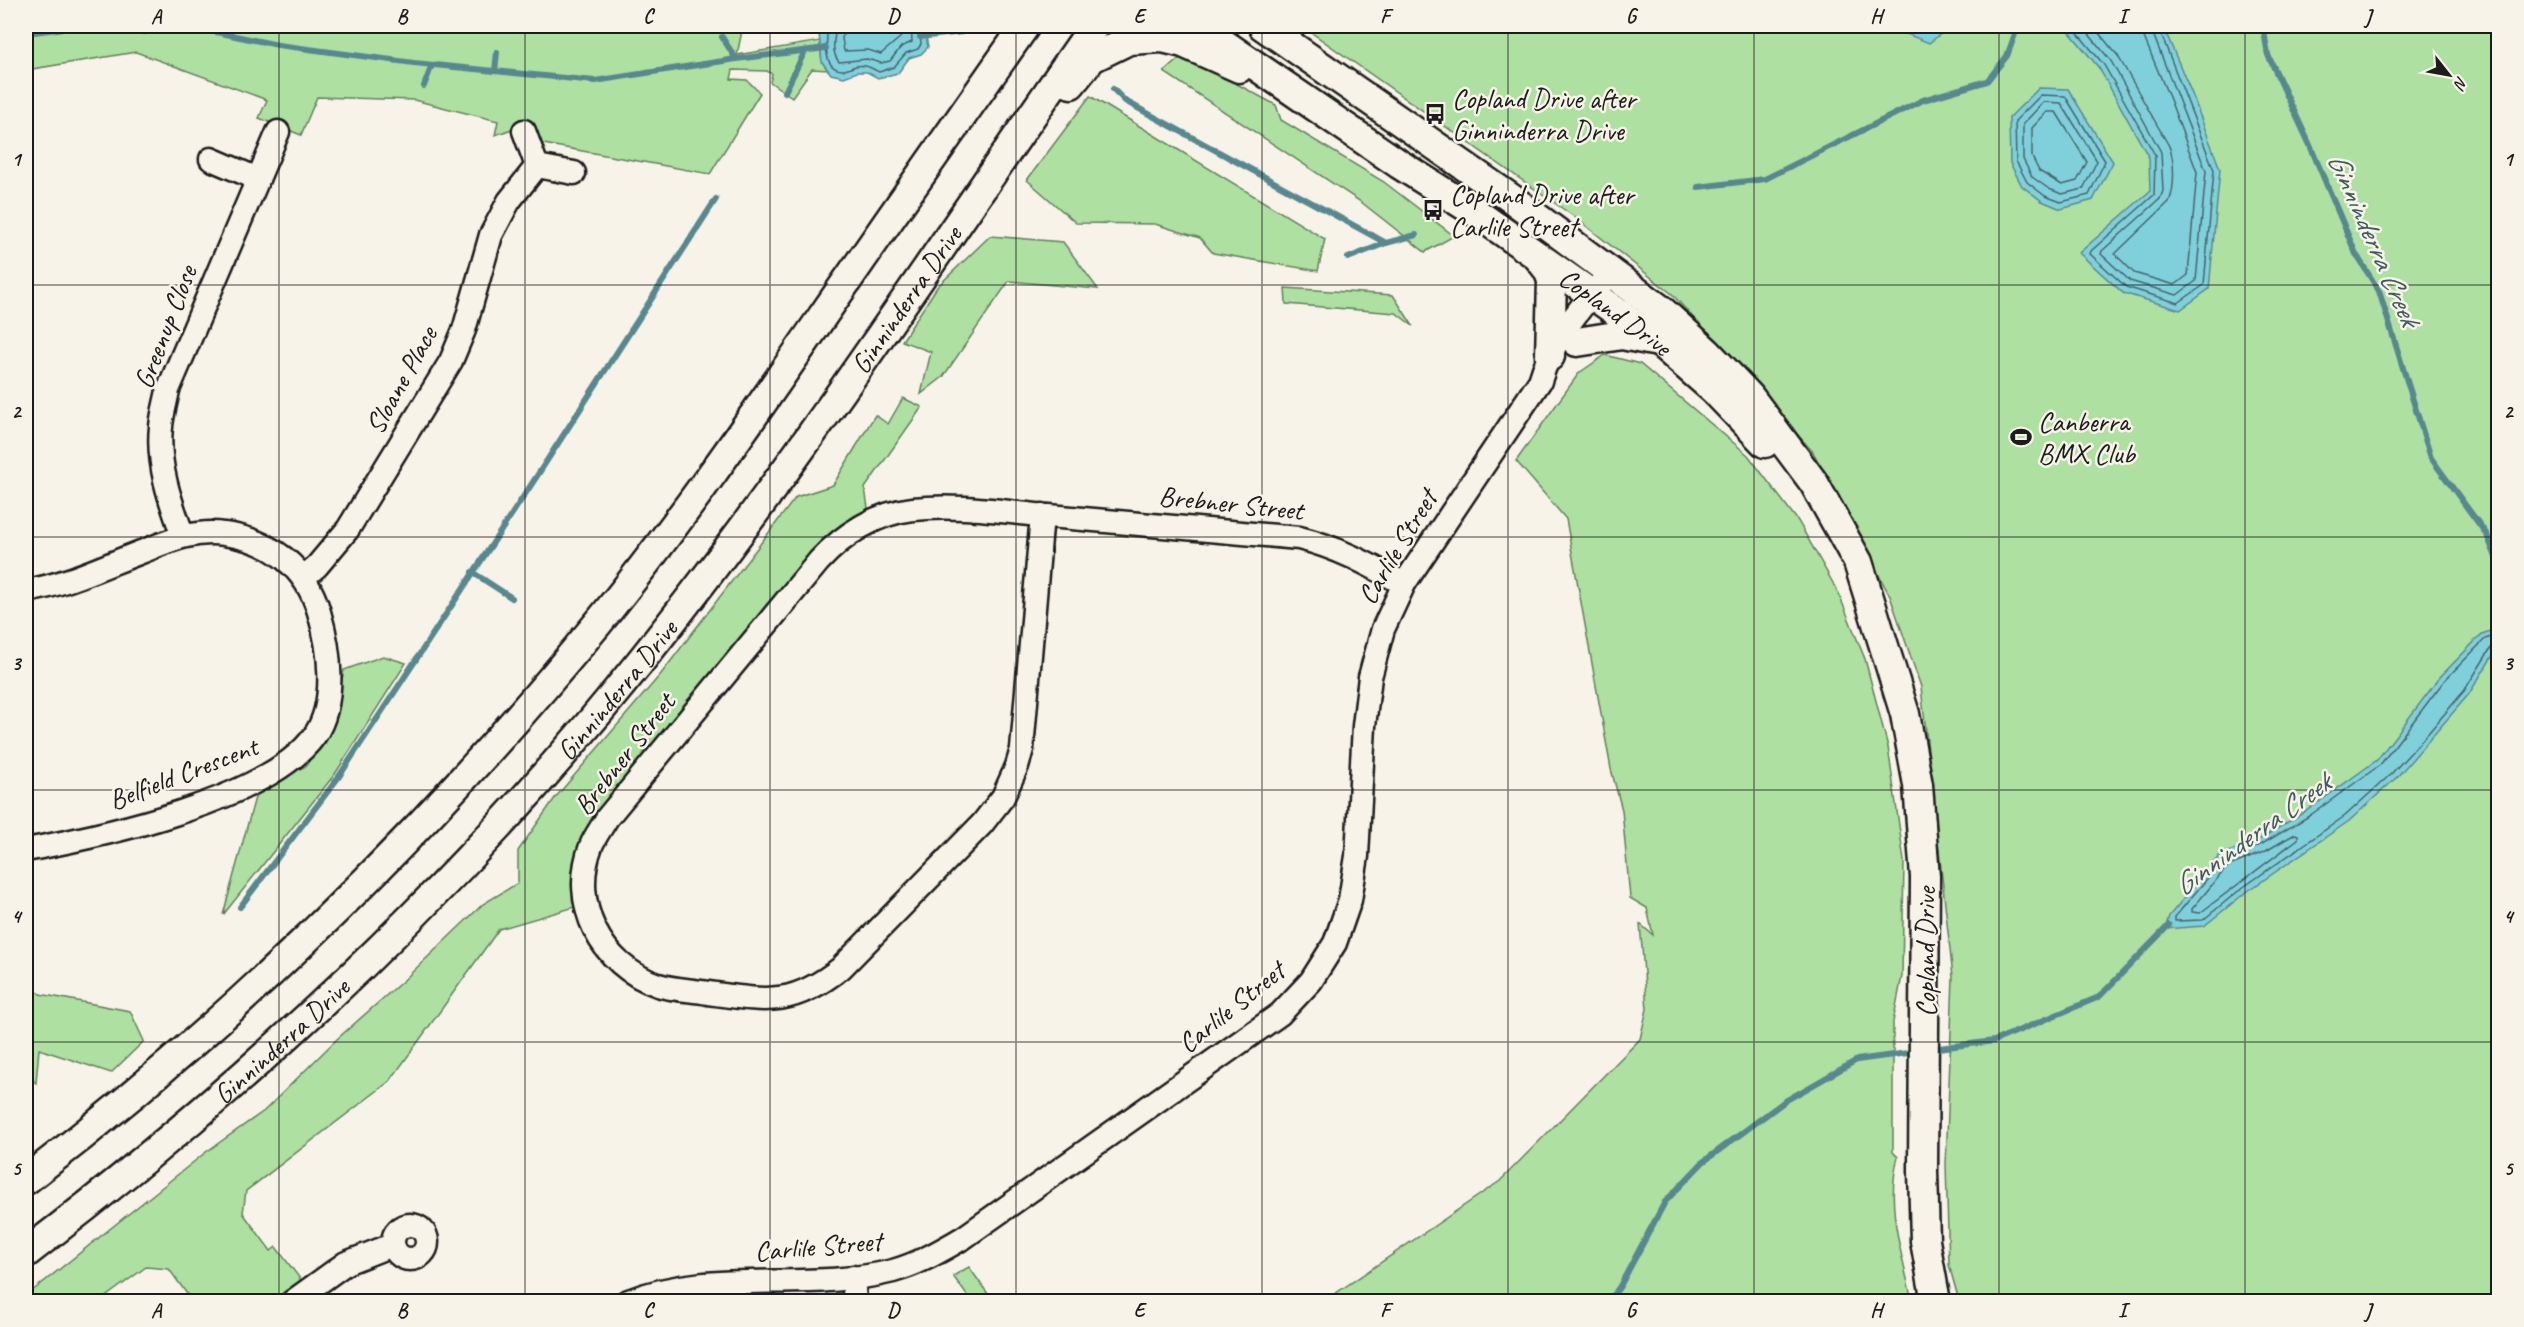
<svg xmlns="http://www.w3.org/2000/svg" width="2524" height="1327" font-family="Caveat,sans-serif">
	<rect width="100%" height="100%" fill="#f7f3e8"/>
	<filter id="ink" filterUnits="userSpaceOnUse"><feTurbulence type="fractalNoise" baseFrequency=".0167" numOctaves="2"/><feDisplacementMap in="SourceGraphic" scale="12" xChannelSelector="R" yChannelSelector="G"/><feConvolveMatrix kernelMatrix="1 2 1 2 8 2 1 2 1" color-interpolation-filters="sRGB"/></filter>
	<g filter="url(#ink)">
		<!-- green -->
		<g fill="#ade0a1" stroke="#647e5e" stroke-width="1.5">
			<polygon points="26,26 743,26 737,55 820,41 822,62 828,70 812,69 792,97 770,82 772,74 767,71 733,70 731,79 747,80 760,93 710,174 538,143 523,125 495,135 498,121 414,100 317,97 301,135 259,118 267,100 136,52 26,70"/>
			<polygon points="1302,26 2498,26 2498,1301 1959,1301 1949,1265 1946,1165 1953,977 1921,687 1890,596 1813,452 1672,294 1576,218"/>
			<polygon points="1183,55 1276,105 1281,120 1384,182 1454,236 1425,252 1361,202 1164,72"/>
			<polygon points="1090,96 1325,239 1318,271 1213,253 1200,238 1155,224 1076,223 1027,180"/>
			<polygon points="990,236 1063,242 1098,289 1009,281 943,377 921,394 931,352 902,341 937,287"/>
			<polygon points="1285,288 1393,295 1413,326 1396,313 1286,304"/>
			<path d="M1605,355L1640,364L1748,455L1798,521L1838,592L1865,659L1888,747L1904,861L1902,976L1893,1022V1152L1898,1157C1885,1205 1902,1254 1912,1301L1323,1302L1500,1181L1640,1039L1647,1009L1640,924L1653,935L1647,908L1630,898L1622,810L1611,769L1566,519L1516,461L1579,373Z"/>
			<polygon points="903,398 922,407 865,488 868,508 830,537 587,831 573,871 575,907 499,929 390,1081 246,1191 243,1213 271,1251 276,1247 304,1284 280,1301 192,1301 169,1269 146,1267 100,1301 26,1302 26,1296 206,1152 264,1111 337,1039 405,979 483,904 518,883 518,851 555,798 661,674 796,497 833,485 875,415 888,424"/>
			<polygon points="383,656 406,663 335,774 223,915 257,790 306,766 333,722 344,670"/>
			<polygon points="26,982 40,994 130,1011 144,1041 111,1073 39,1049 36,1083 26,1075"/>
			<polygon points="969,1267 993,1301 971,1301 953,1276"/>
		</g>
		<!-- water -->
		<g fill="#80d0dc" stroke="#58888f" stroke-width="1.5">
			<polygon points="823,26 924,26 928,47 921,54 909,58 898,73 878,78 867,72 857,72 844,77 831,74 822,62 819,34"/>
			<polygon points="1895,26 1951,26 1929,43 1899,31"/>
			<polygon points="2069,26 2163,26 2192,94 2220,169 2209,289 2180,310 2123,293 2079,253 2150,191 2149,158 2099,68 2068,30"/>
			<polygon points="2039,88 2068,89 2113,162 2093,200 2061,209 2042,201 2022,186 2010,163 2009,118"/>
			<polygon points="2498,628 2498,647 2469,694 2397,777 2349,821 2245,893 2204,926 2165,929 2169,916 2219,856 2260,839 2306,811 2377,760 2440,677 2482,634"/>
		</g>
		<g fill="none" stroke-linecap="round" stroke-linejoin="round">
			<!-- shore -->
			<g stroke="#446469" stroke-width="1.5">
				<path d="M828,26C827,38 821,69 842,70C847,71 851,67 856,66C865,64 871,68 879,72L894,67L906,53L918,49L921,44L919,26"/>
				<path d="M836,26C835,37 830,51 839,62L867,59L881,63L890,61L901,47L912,42L911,26"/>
				<polyline points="845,26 842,38 844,51 868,50 881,54 902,36 902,26"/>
				<polyline points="2075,26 2075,30 2104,65 2155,155 2154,195 2091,251 2090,254 2126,287 2178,303 2204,285 2214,170 2158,26"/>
				<polyline points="2082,26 2111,61 2161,152 2163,191 2160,199 2102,251 2101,254 2130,281 2177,295 2196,281 2206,171 2150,26"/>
				<path d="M2093,26L2118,56L2169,146C2175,161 2175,188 2169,202L2115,254L2134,273L2175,285L2188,275L2197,172L2171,102L2143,35L2141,26"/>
				<polygon points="2041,95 2065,96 2105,161 2089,195 2061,202 2045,196 2027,182 2016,161 2015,121"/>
				<polygon points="2044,102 2061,103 2097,161 2083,189 2062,194 2049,189 2032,177 2023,159 2023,124"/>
				<polygon points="2047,112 2056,112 2087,162 2077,181 2062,185 2039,171 2032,157 2032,128"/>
				<polyline points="2498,635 2485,639 2444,681 2380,765 2309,816 2262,844 2222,861 2175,917 2175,921 2203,920 2242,888 2345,816 2392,773 2424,738 2464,691 2491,648 2498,645"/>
				<polygon points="2295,834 2298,835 2298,839 2200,913 2192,912 2192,909 2227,867 2266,851"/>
			</g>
			<!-- stream -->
			<g stroke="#58888f" stroke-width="6">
				<polyline points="188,26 278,45 414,63 595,81 736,59 826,48"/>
				<polyline points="2263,26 2268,55 2309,143 2356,254 2379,291 2431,458 2487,535 2498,562"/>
				<polyline points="144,32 145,26"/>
				<polyline points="26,33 79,26"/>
				<polyline points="722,37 736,59"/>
				<polyline points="920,37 962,32"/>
				<polyline points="495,71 497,52"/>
				<polyline points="424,86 432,65"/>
				<polyline points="1113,89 1125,101 1386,243 1416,235"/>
				<polyline points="785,92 805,51"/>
				<polyline points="1698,187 1765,179 1923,100 1987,81 2007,56 2018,26"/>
				<polyline points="1348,258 1386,243"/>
				<polyline points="472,572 512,598"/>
				<polyline points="240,907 338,778 535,479 716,199"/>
				<polyline points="1931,1049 1994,1041 2099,997 2169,925"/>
				<polyline points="1609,1302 1620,1286 1665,1202 1703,1162 1785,1101 1857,1060 1915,1052"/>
			</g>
			<defs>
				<g id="minor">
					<polyline points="211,159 258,179 278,132"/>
					<polyline points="537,166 574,173"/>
					<path d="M1042,515L1022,749L1017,766L1003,797L982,824L841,968C792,1007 767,1001 708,993C692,990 674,990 658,985C601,966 569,903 591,846C595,836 602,827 607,818L819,561C843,535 876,513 913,509C957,504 1004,512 1049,516C1132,523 1216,531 1299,538C1337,547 1370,565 1404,584"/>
					<path d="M183,536C170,501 157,464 161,427C162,414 166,402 168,390L258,179"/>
					<polyline points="304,577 317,566 348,529 451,361 464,330 491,235 509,201 537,166 524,131"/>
					<path d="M26,591C65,585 104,566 141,552C167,542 195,529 224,534C271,540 306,567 319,612C330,649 337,702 315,735C270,800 101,836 26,850"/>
					<circle cx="410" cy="1242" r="17"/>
					<polyline points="853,1277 855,1302"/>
					<polyline points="292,1302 346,1263 392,1245"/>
					<path d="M626,1302C710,1267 806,1293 893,1271C919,1264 940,1251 963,1238L1280,1014L1311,981L1335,943L1350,900L1357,856L1364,726L1370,677L1383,629L1404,584L1540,381C1550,345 1578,310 1603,281"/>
				</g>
				<g id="major">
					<path id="s1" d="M1198,26L1399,164L1475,212L1658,341L1714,390L1765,443"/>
					<polyline points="1263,26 1512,199 1660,309 1707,352 1750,397 1814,483 1858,562 1905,714 1918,785 1925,877 1923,1171 1925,1241 1936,1302"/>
					<polyline points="1071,84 1092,58 1129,40 1162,38 1183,43 1239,68"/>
					<polyline points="1538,257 1548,270 1552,280 1550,356"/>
					<polyline points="1577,342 1622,335 1653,341"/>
					<path d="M26,1180C239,1017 429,829 599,622C684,518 759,408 835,298C898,207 962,116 1025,26"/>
					<path id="s2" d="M26,1253C252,1081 462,884 640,662C803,459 945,239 1094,26"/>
				</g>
			</defs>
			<!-- minor casing -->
			<use href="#minor" stroke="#1c1c1c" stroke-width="27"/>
			<!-- major casing -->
			<use href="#major" stroke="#1c1c1c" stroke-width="33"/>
			<!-- minor -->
			<use href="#minor" stroke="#f7f3e8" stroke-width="22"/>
			<!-- major -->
			<use href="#major" stroke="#f7f3e8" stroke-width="28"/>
		</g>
	</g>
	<!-- grid -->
	<path fill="none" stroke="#1c1c1c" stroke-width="1.5" stroke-opacity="0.55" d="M279,26V1302M525,26V1302M770,26V1302M1016,26V1302M1262,26V1302M1508,26V1302M1754,26V1302M1999,26V1302M2245,26V1302M26,285H2498M26,537H2498M26,790H2498M26,1042H2498"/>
	<!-- icons -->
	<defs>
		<symbol id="bus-bare" viewBox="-9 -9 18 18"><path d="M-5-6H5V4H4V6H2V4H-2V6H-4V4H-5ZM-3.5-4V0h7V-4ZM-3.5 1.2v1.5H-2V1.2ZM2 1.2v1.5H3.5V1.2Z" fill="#1c1c1c" stroke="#f7f3e8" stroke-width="2.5" paint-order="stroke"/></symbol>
		<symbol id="stadium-bare" viewBox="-9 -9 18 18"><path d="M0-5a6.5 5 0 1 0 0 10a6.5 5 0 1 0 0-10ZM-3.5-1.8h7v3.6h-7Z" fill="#1c1c1c" stroke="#f7f3e8" stroke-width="2.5" paint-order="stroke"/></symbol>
	</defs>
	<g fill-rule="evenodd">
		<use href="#bus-bare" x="1420" y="99" width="30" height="30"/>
		<use href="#bus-bare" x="1418" y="195" width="30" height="30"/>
		<use href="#stadium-bare" x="2006" y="422" width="30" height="30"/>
	</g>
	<g text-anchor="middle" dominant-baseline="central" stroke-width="5" stroke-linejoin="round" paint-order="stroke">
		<!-- poi labels -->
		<g font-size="28" fill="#1c1c1c" stroke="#f7f3e8" text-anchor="start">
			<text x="1452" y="98">Copland Drive after<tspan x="1452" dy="32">Ginninderra Drive</tspan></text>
			<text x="1450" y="194">Copland Drive after<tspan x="1450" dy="32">Carlile Street</tspan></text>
			<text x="2038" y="421">Canberra<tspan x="2038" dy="32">BMX Club</tspan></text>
		</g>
		<!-- street labels -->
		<g font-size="28" fill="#1c1c1c" stroke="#f7f3e8">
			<text stroke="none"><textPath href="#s2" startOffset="1304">Ginninderra Drive</textPath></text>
			<text stroke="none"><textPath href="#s1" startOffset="506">Copland Drive</textPath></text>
			<text transform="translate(165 327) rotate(-69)">Greenup Close</text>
			<text transform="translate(401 380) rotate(-61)">Sloane Place</text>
			<text transform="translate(1231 503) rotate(6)">Brebner Street</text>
			<text transform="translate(1397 547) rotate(-59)">Carlile Street</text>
			<text stroke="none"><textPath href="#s2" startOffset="818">Ginninderra Drive</textPath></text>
			<text transform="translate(624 754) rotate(-52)">Brebner Street</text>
			<text transform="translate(183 773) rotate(-21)">Belfield Crescent</text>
			<text transform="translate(1925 952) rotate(-90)">Copland Drive</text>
			<text transform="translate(1231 1007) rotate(-39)">Carlile Street</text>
			<text stroke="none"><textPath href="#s2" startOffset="332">Ginninderra Drive</textPath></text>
			<text transform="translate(818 1246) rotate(-5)">Carlile Street</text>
		</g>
		<!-- water labels -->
		<g font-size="30" font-style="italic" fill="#3f5b5f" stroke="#f7f3e8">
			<text transform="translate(2374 239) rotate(66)">Ginninderra Creek</text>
			<text transform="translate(2252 834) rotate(-36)">Ginninderra Creek</text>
		</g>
	</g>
	<!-- margin -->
	<rect width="2524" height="1327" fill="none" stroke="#f7f3e8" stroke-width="66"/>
	<!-- north arrow -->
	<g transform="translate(2449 75) rotate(121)" stroke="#f7f3e8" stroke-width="4.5" paint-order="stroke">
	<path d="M0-4.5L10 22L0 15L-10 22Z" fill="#1c1c1c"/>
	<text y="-9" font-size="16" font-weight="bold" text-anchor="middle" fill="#1c1c1c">N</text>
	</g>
	<rect x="33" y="33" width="2458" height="1261" fill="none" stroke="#1c1c1c" stroke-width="2"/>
	<g font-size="20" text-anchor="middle" font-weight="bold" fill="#1c1c1c">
		<text x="156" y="23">A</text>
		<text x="402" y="23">B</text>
		<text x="648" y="23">C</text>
		<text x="893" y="23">D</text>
		<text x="1139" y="23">E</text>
		<text x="1385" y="23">F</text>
		<text x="1631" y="23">G</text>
		<text x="1876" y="23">H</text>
		<text x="2122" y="23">I</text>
		<text x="2368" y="23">J</text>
		<text x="16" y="166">1</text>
		<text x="2508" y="166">1</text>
		<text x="16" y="418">2</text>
		<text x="2508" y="418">2</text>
		<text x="16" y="670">3</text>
		<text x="2508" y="670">3</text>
		<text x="16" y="923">4</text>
		<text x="2508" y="923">4</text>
		<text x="16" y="1175">5</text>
		<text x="2508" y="1175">5</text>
		<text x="156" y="1317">A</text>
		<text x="402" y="1317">B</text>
		<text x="648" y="1317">C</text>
		<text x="893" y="1317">D</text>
		<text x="1139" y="1317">E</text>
		<text x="1385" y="1317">F</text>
		<text x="1631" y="1317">G</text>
		<text x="1876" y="1317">H</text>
		<text x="2122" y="1317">I</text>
		<text x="2368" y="1317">J</text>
	</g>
</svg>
